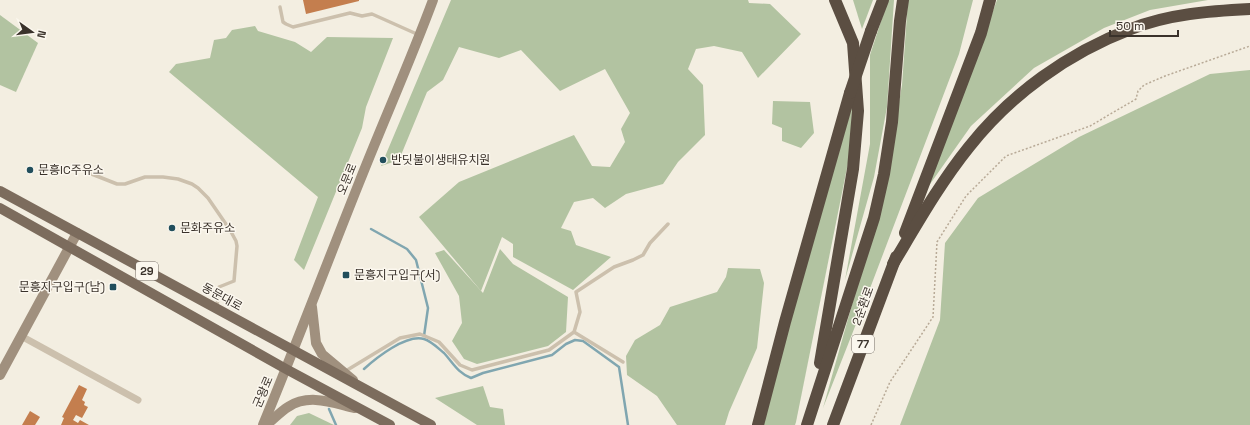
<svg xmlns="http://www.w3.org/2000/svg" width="1250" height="425" font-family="'Space Grotesk','Noto Sans KR',sans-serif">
	<rect width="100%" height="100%" fill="#f3eee1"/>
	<!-- green -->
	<g fill="#b2c3a1">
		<polygon points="451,0 748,0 749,3 770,4 801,34 758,78 742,52 714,46 696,49 688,69 703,85 705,135 678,162 663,184 626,194 605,208 593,198 574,202 561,228 571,231 576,245 611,257 573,290 513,257 513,244 502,237 481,291 419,217 459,182 574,135 592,166 610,167 625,142 621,129 630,113 605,69 560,91 521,50 499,58 459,47 443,80 427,92 399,160 381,166"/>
		<polygon points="853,0 873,0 862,29"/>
		<polygon points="888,0 894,0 887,107 874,177 845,280 870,144 870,55"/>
		<polygon points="908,0 973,0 959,54 869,291 823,408 883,194 902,85"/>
		<polygon points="997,0 1208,0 1150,10 1104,28 1034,68 971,126 928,187"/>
		<polygon points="0,15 38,43 16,92 0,85"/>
		<polygon points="255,26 258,31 295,42 311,52 327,37 393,38 366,107 362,128 304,270 294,260 318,197 169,72 176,64 210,58 214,40 226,38 232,30"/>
		<polygon points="1250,70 1250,425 900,425 940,320 945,243 978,198 1079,137 1210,74"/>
		<polygon points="773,101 810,102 814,133 801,148 782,141 782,128 772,124"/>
		<polygon points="852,106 851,148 796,422 795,425 759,425"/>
		<polygon points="500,249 513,264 568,297 566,332 548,346 477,364 464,359 452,341 462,323 459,296 435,253 444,250 483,293"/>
		<polygon points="728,268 760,269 764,283 757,348 729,412 725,425 677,425 657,396 627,375 626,356 635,340 660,325 670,307 717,292 726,277"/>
		<polygon points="483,386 490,407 503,409 505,425 477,425 435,398"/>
		<polygon points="309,413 334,425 290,425 297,416"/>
	</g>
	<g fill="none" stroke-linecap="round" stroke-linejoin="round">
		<!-- stream -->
		<g stroke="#80a6b0" stroke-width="2.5">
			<polyline points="371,229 407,249 416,260 428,308 424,336"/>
			<path d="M364,369C376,358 406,334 424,339C431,341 438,348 444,353C454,364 457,372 471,378L483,373L552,355L566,344L575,340L583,341L619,367L628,425"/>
			<polyline points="329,409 336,425"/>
		</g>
	</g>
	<!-- building -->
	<g fill="#c47e4e">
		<polygon points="303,0 359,0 359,1 306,14"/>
		<polygon points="79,385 87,389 82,400 85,402 84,405 88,407 82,418 76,415 73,420 78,423 80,420 89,425 61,425 64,418 62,417"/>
		<polygon points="30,411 40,417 35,425 22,425"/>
	</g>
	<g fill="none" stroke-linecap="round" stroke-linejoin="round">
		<!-- path -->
		<polyline stroke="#b8aa97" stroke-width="1.5" stroke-dasharray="2 2" stroke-linecap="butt" points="871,425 890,382 933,317 937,242 966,196 1006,156 1090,126 1136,99 1138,91 1144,85 1165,76 1250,46"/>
		<!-- lane -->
		<g stroke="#ccc0ad" stroke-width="3.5">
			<polyline points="280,7 283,22 286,24 293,27 350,13 362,16 372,14 419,35"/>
			<polyline points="84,171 117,184 125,184 145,177 163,177 178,179 192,184 198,188 208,198 230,230 236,241 237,246 234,281 219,287 217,306"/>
			<polyline points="574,332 623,362"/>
			<polyline points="344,372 400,338 420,334 439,342 460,365 472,370 549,350 574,332 580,312 576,292 614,267 633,260 643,255 650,243 668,224"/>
		</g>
		<!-- street -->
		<polyline stroke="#ccc0ad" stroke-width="7" points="21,336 138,400"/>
		<!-- secondary -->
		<g stroke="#a0907e" stroke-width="10">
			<polyline points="312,307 316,343 322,354 353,380"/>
			<polyline points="0,375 77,233"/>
			<path d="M263,425C296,345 327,263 359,183C383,122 410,62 433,0"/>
			<path d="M266,425C274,419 280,412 288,407C309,393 333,403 355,408"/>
		</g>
		<!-- primary -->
		<g stroke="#7c6c5d" stroke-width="10">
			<polyline points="0,191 431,425"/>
			<polyline points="0,208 286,369 390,425"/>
		</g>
		<!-- highway -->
		<g stroke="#5b4e42" stroke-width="12">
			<polyline points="871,31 883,0"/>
			<polyline points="905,233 981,33 990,0"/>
			<path d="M893,264C917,224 940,183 969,147C1011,94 1068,53 1131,29C1168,14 1210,11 1250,9"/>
			<polyline points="820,363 853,169 858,111 853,43 835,0"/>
			<polyline points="758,425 785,322 850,93"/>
			<polyline points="807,425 874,218 884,174 892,122 900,21 903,0"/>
			<polyline points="833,425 896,257"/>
		</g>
		<!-- highway-bridge -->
		<polyline stroke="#5b4e42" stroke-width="12" points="850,93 871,31"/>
	</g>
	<!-- markers -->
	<g fill="#214e5c" stroke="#fbf7ee" stroke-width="1.5">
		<circle cx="383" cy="160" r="4"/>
		<circle cx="30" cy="170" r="4"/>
		<circle cx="172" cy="228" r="4"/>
		<rect x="342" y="271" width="8" height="8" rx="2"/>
		<rect x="109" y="283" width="8" height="8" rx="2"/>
	</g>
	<g text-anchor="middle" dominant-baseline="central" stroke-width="3" stroke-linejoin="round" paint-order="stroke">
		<!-- shield labels -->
		<g fill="#fbf7ee" stroke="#746d66" stroke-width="1">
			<rect x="136" y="262" width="22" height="18" rx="3"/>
			<rect x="852" y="335" width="22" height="18" rx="3"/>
		</g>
		<g font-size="11" font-weight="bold" fill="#3a322b">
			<text x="147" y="271">29</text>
			<text x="863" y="344">77</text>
		</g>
		<!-- poi labels -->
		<g font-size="12" fill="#3a322b" stroke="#fbf7ee" text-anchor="start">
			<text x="391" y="160">반딧불이생태유치원</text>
			<text x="38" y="170">문흥IC주유소</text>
			<text x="180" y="228">문화주유소</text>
			<text x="354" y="275">문흥지구입구(서)</text>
			<text x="105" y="287" text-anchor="end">문흥지구입구(남)</text>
		</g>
		<!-- street labels -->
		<g font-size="12" fill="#3a322b" stroke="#fbf7ee">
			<text transform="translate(347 179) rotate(-68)">오문로</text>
			<text transform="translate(222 297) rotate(29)">동문대로</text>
			<text transform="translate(863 306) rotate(-70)">2순환로</text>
			<text transform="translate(263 392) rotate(-67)">군왕로</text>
		</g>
	</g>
	<!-- north arrow -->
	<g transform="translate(32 32) rotate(104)" stroke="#fbf7ee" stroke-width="3" paint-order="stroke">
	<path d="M0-3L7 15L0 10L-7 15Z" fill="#3a322b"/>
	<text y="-6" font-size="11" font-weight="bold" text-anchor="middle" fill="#3a322b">N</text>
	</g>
	<!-- scale -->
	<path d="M1110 30v6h68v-6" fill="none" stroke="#3a322b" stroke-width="2"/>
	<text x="1116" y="30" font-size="12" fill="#3a322b" stroke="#fbf7ee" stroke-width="3" paint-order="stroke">50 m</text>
</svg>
